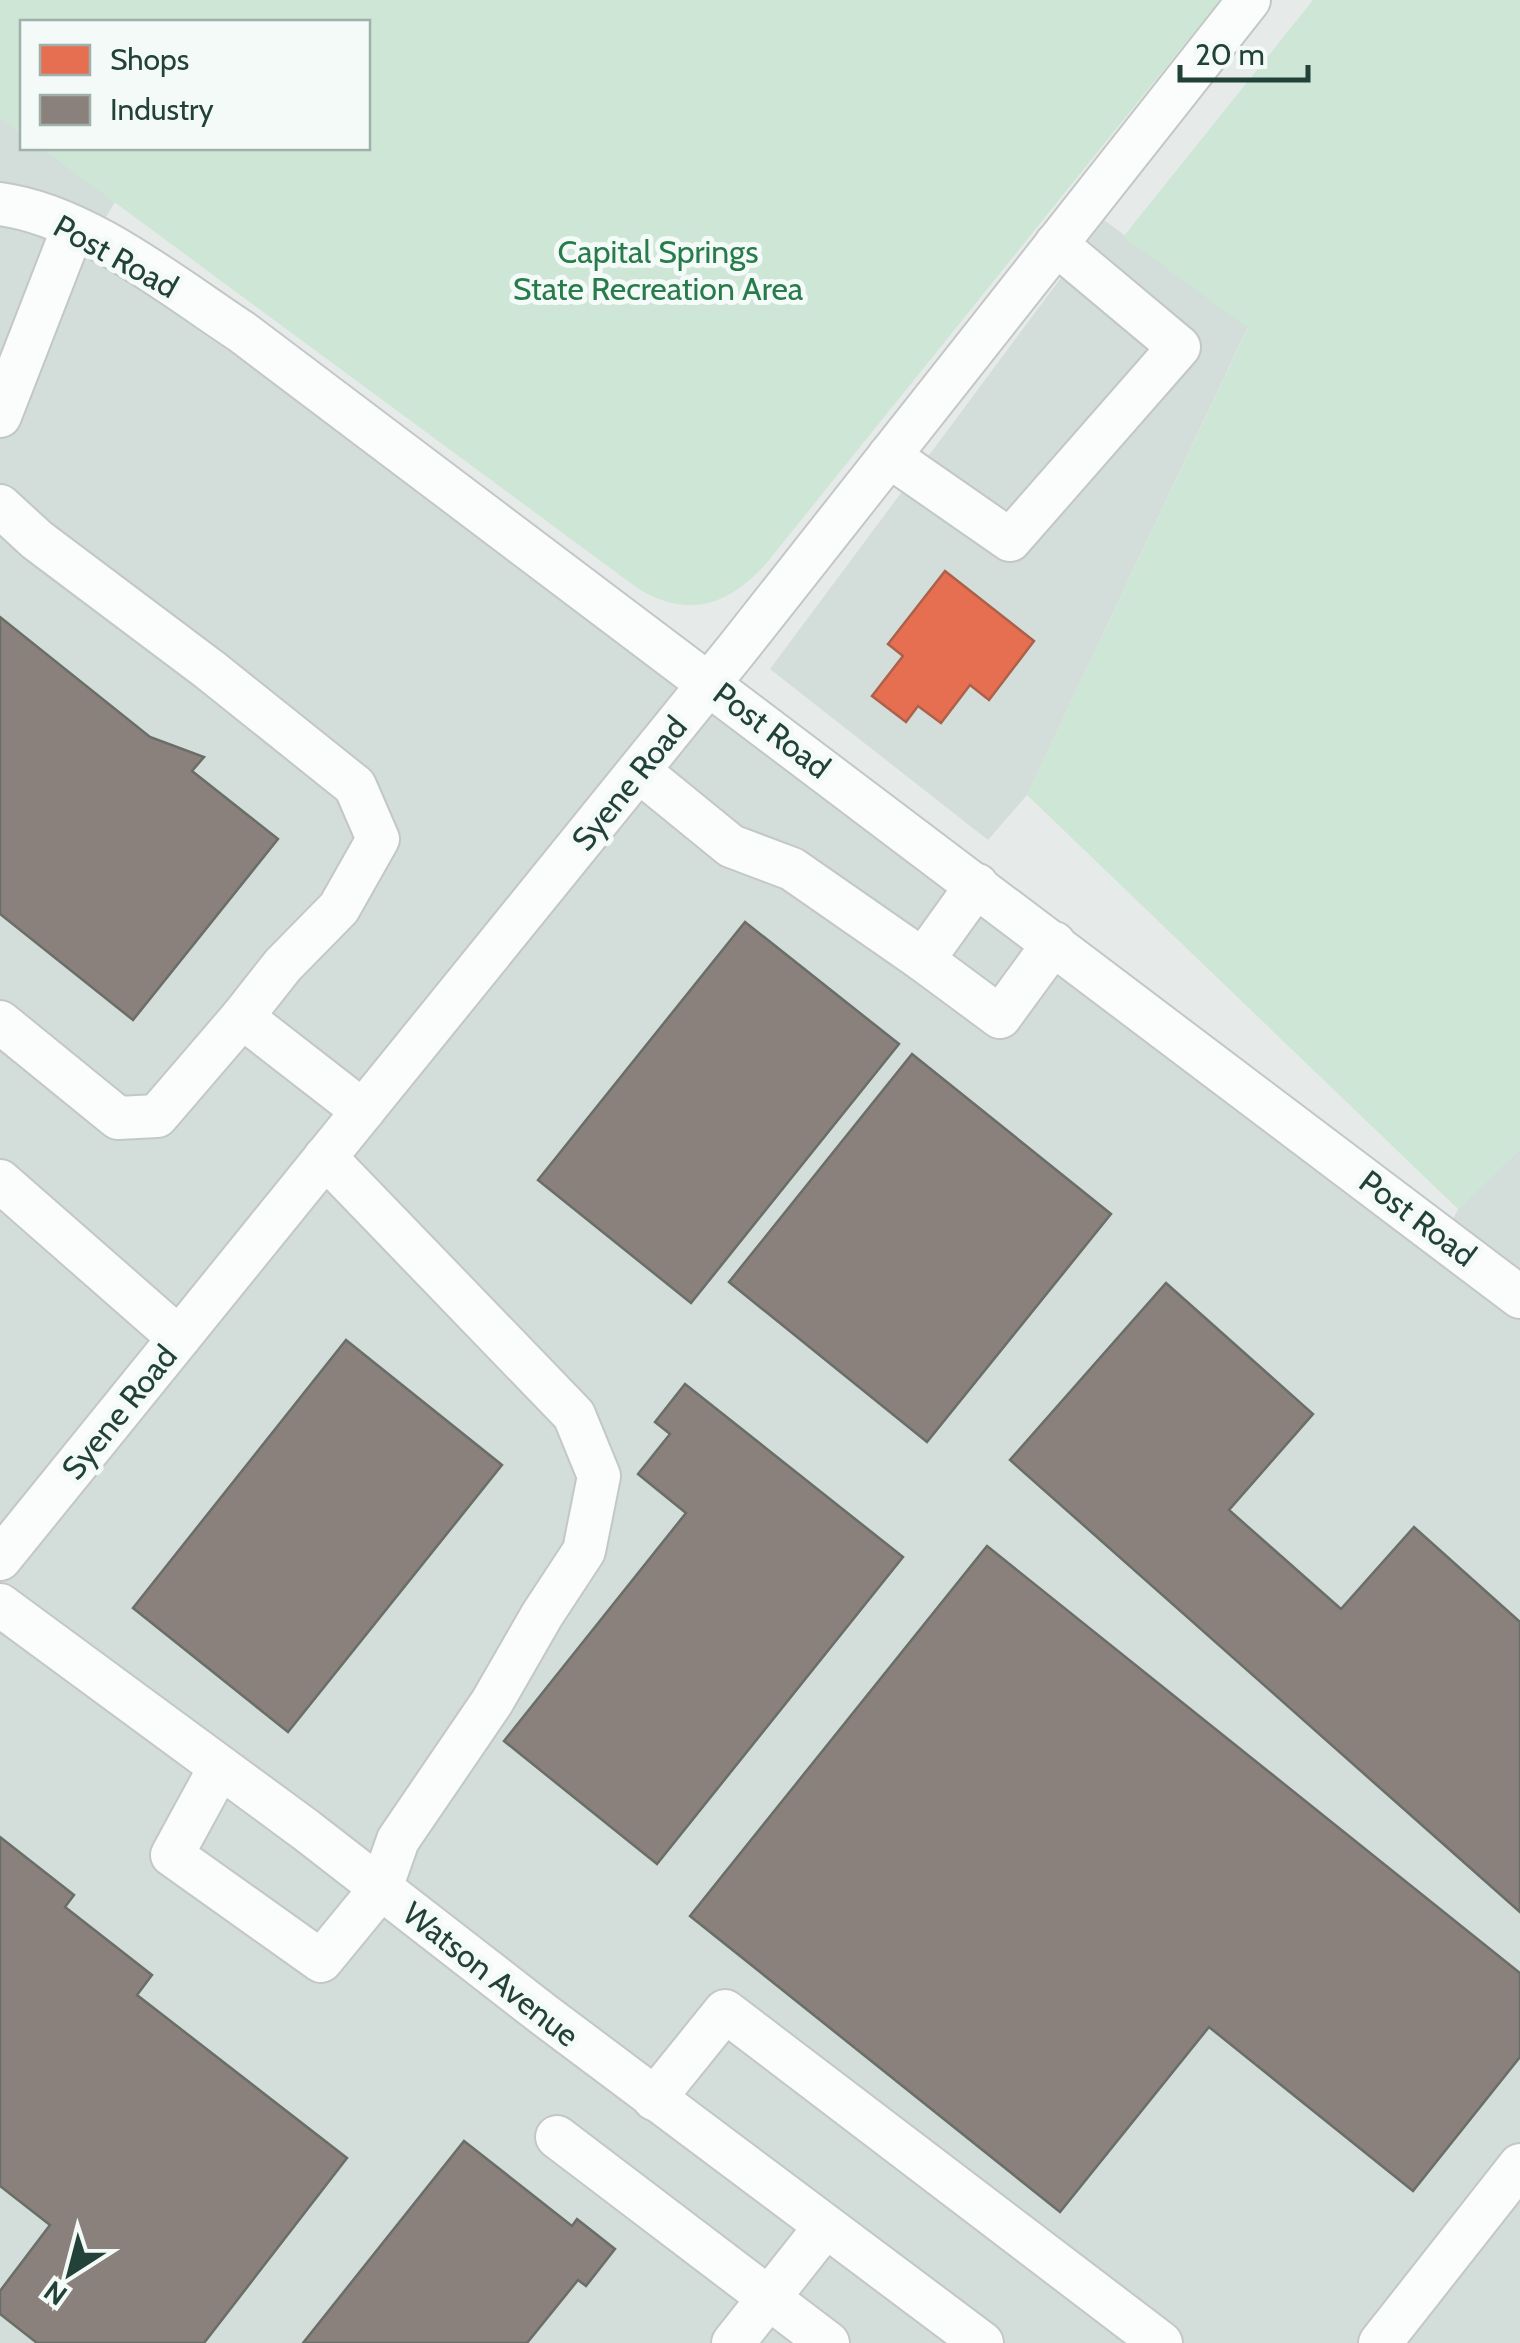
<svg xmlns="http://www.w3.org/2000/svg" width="1520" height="2343" font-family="Cabin,sans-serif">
	<rect width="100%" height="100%" fill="#e6ebe9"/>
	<!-- built -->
	<g fill="#d3ddd9">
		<polygon points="0,117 22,134 22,148 41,148 115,202 94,237 1445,1236 1458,1209 1520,1149 1520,2343 0,2343"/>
		<polygon points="1104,220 1248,327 1027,795 988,840 770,669"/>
	</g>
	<!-- green -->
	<g fill="#cee6d6">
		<path d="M0,0H1220L765,565C727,606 689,618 640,590L41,148H368V22H22V134L0,117Z"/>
		<polygon points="1313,0 1520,0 1520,1149 1458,1209 1027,795 1248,328 1123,237"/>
	</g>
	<!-- shops -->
	<polygon fill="#e76f51" stroke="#ac614a" stroke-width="2.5" points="945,571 1034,641 989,700 970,685 941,723 918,706 906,722 872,696 903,656 888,644"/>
	<!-- industry -->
	<g fill="#8a817c" stroke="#6a6e68" stroke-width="2.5">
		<polygon points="0,617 150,737 204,757 192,771 278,839 133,1020 0,914"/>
		<polygon points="745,922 899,1044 691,1303 538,1180"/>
		<polygon points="912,1054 1111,1214 927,1442 729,1282"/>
		<polygon points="1166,1283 1313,1414 1229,1510 1341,1609 1414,1527 1520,1622 1520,1912 1010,1460"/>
		<polygon points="346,1340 502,1465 288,1732 133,1608"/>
		<polygon points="685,1384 903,1557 657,1864 504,1741 686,1513 638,1474 670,1434 655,1422"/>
		<polygon points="987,1546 1520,1973 1520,2057 1413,2191 1209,2027 1060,2212 690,1916"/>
		<polygon points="0,1837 74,1895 65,1907 152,1975 137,1995 347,2158 204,2343 37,2343 0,2314 0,2291 50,2225 0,2186"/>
		<polygon points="464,2141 572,2226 577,2219 615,2249 586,2286 578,2280 527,2343 303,2343"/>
	</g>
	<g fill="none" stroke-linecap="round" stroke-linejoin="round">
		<defs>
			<g id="minor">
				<path d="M0,204C84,215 172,286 242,332L1520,1297"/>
				<polyline points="0,416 73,228"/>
				<polyline points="889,456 1010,540 1179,347 1056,244"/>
				<polyline points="0,506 37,540 210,670 355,786 378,839 339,908 283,965 242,1017 363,1111"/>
				<polyline points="639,771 731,846 792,869 923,960 977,885"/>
				<polyline points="923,960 1000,1017 1054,943"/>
				<polyline points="0,1022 118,1118 157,1116 242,1017"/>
				<polyline points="0,1181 179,1338"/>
				<polyline points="0,1559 737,649 1249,0"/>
				<polyline points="0,1605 306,1830 543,2014 982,2343"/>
				<polyline points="220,1767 172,1855 321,1961 381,1888 398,1840 492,1702 542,1615 584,1551 599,1476 574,1415 325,1157"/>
				<polyline points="654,2099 725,2011 1161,2343"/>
				<polyline points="557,2137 828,2343"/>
				<polyline points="733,2343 825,2227"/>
				<polyline points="1380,2343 1520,2165"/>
			</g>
		</defs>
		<!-- minor casing -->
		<use href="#minor" stroke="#c3c8c6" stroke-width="46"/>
		<!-- minor -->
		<use href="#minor" stroke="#fbfcfc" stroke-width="42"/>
	</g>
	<g text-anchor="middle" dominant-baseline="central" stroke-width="10" stroke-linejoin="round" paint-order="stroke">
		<!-- park labels -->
		<g font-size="32" fill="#287b4b" stroke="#f4faf7">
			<text x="658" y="251">Capital Springs<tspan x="658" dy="37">State Recreation Area</tspan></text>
		</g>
		<!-- street labels -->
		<g font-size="32" fill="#214139" stroke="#f4faf7">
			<text transform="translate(116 256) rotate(29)">Post Road</text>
			<text transform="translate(772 730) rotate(37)">Post Road</text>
			<text transform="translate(629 783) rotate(-51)">Syene Road</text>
			<text transform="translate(1418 1218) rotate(37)">Post Road</text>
			<text transform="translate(119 1412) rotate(-51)">Syene Road</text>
			<text transform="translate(491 1974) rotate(38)">Watson Avenue</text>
		</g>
	</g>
	<!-- legend -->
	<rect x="20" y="20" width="350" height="130" fill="#f4faf7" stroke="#a0b0ab" stroke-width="2.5"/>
	<rect x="40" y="45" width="50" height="30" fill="#e76f51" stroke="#a0b0ab" stroke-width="2.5"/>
	<text x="110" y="70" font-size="30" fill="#214139">Shops</text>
	<rect x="40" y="95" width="50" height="30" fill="#8a817c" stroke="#a0b0ab" stroke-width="2.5"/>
	<text x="110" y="120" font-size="30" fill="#214139">Industry</text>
	<!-- north arrow -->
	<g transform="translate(70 2273) rotate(216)" stroke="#f4faf7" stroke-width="8" paint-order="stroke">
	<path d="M0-8L18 38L0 25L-18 38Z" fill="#214139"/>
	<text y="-15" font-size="28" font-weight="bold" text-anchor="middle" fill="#214139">N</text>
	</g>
	<!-- scale -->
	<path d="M1180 65v15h128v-15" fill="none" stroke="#214139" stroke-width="5"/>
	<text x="1195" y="65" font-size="30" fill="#214139" stroke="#f4faf7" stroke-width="8" paint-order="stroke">20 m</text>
</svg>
